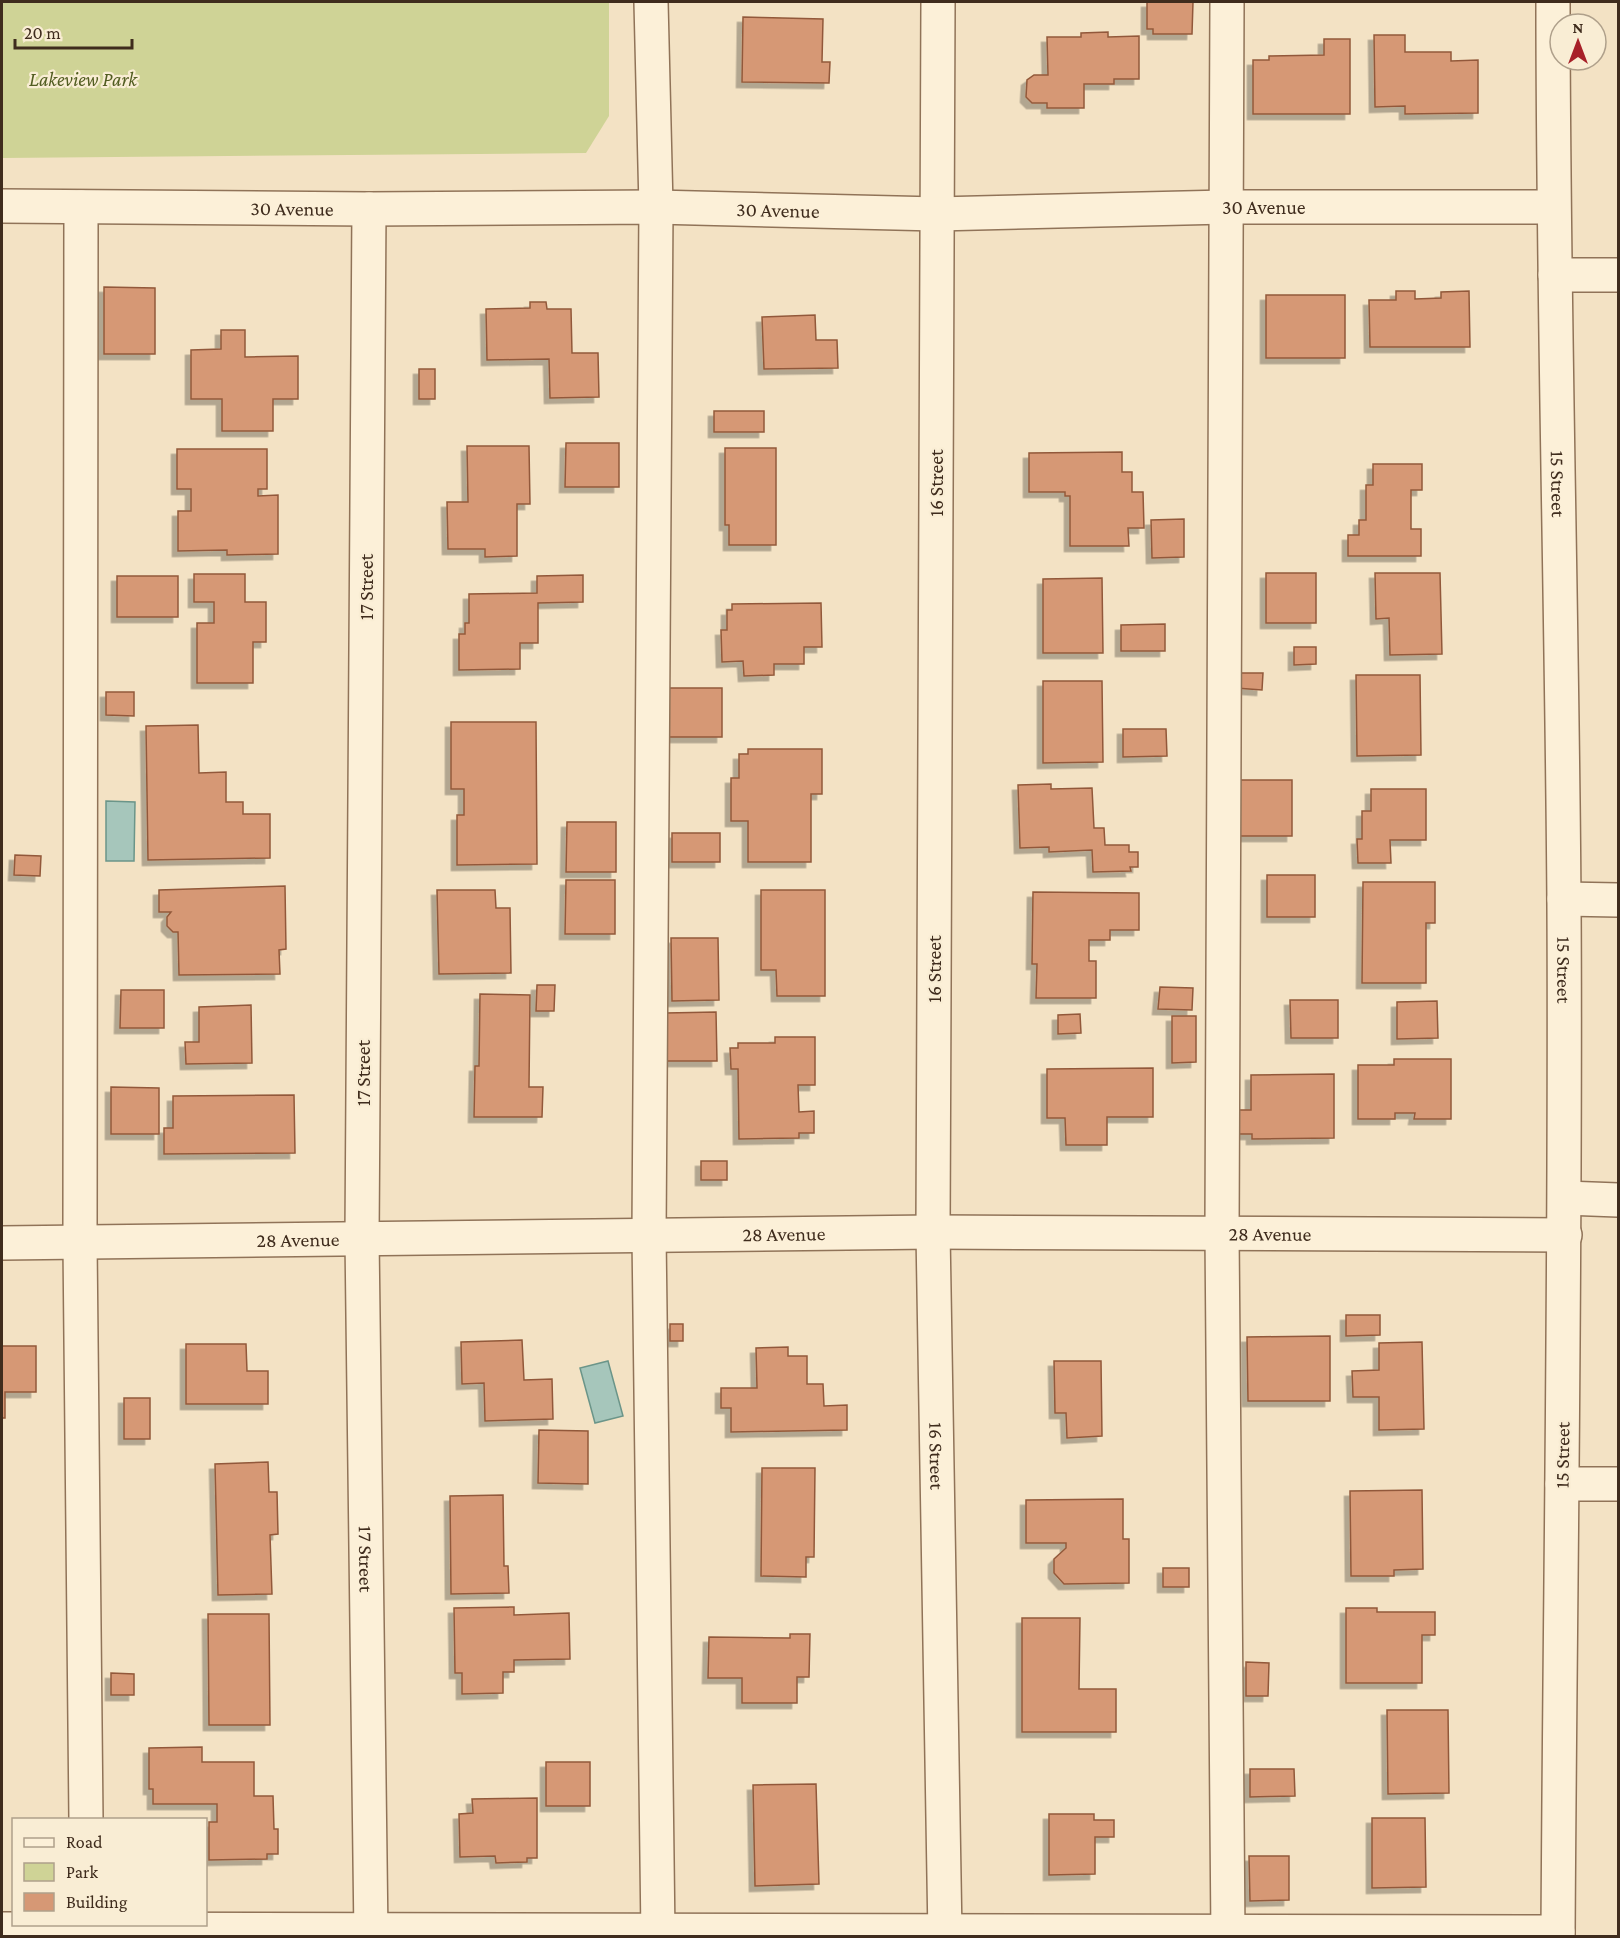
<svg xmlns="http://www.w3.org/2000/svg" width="1620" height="1938" font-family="'Crimson Pro',serif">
	<defs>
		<filter id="shadow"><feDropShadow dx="-5.5" dy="5.5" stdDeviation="0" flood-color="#0004"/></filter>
	</defs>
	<rect width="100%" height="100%" fill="#f3e2c4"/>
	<!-- green -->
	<polygon fill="#cfd396" points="2,2 609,2 609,116 586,153 2,158"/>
	<!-- water -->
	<g fill="#a6c6bb" stroke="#6b9589" stroke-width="1.5">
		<polygon points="106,801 135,802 134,861 106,861"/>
		<polygon points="608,1361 623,1416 595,1423 580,1368"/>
	</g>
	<!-- building -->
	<g fill="#d69875" stroke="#92593a" stroke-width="1.5" filter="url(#shadow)">
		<polygon points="1147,2 1193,2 1192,34 1153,34 1153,29 1147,29"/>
		<polygon points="743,17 823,19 822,62 830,62 829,83 742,82"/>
		<polygon points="1108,32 1108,37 1139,36 1139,79 1114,79 1114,84 1084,84 1084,108 1047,108 1047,103 1032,103 1026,97 1027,80 1034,75 1048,75 1047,37 1081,37 1081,33"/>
		<polygon points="1374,35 1405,35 1405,52 1451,52 1451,61 1478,60 1478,113 1405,114 1405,106 1375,107"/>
		<polygon points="1324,39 1350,39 1350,114 1253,114 1253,60 1269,60 1269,56 1324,55"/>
		<polygon points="104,287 155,288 155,354 104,354"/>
		<polygon points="1396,291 1415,291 1415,299 1441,298 1441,292 1469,291 1470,347 1370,347 1369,300 1396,300"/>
		<rect x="1266" y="295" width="79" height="63"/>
		<polygon points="530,302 546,302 547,309 571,309 572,353 598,353 599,397 550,398 549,359 487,360 486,309 530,308"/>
		<polygon points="815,315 816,340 837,340 838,368 764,369 762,317"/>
		<polygon points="221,330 245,330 245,357 298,356 298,399 273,399 273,431 222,431 222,399 191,399 191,350 221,349"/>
		<rect x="419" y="369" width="16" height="30"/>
		<rect x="714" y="411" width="50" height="21"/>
		<polygon points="566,443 619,443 619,487 565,487"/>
		<polygon points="467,446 529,446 530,504 517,504 517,556 485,557 485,549 448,549 447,502 468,502"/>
		<polygon points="725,448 776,448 776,545 729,545 729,525 725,525"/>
		<polygon points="177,449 267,449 267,489 258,489 258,496 278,495 278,554 227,555 227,550 178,551 178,511 191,511 191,489 177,489"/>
		<polygon points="1122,452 1122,472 1132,472 1132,492 1143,492 1144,528 1128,528 1129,546 1070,546 1070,496 1065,496 1065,492 1029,492 1029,453"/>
		<polygon points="1373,464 1422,464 1422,490 1411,490 1411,529 1421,529 1421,556 1348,556 1348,535 1359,535 1359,520 1366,520 1366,485 1373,485"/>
		<polygon points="1184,519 1184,557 1152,558 1151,520"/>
		<rect x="1266" y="573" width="50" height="50"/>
		<polygon points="1375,573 1440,573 1442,654 1390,655 1389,618 1376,619"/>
		<polygon points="194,574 245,574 245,602 266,602 266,642 253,642 253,683 197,683 197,623 214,623 214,602 194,602"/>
		<polygon points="583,575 583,602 538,603 538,643 520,643 520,669 459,670 459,634 465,634 465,623 469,623 469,594 537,593 537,576"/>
		<rect x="117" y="576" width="61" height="41"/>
		<polygon points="1102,578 1103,653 1043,653 1043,579"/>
		<polygon points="821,603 822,647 804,647 804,664 774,664 774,675 744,676 743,661 722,662 721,630 727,630 727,610 732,610 732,604"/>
		<polygon points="1165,624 1165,651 1121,651 1121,625"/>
		<polygon points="1294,647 1316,647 1316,664 1294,665"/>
		<polygon points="1237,673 1263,673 1262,690 1236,688"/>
		<polygon points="1356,675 1420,675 1421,755 1357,756"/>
		<polygon points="1043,681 1102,681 1103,762 1043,763"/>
		<rect x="668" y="688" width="54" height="49"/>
		<polygon points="106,692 134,692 134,716 106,715"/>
		<polygon points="451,722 536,722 537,864 457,865 457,815 464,815 464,789 451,789"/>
		<polygon points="198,725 199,773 226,772 226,802 243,802 243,814 270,814 270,858 148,860 146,726"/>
		<polygon points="1123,729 1166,729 1167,756 1123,757"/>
		<polygon points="748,749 822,749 822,794 811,794 811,862 748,862 748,821 731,821 731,778 739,778 739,754 748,754"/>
		<rect x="1238" y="780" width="54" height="56"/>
		<polygon points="1051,784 1051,789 1092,788 1094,828 1104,828 1105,845 1129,845 1129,852 1138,852 1138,867 1130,867 1131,871 1093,872 1092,850 1049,852 1049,847 1020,848 1018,785"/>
		<polygon points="1371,789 1426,789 1426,840 1390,840 1391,863 1358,863 1357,839 1362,839 1362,811 1371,811"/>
		<polygon points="567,822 616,822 616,872 566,872"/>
		<rect x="672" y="833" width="48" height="29"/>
		<polygon points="15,855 41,856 40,876 14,875"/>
		<rect x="1267" y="875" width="48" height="42"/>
		<polygon points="566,880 615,880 615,934 565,934"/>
		<polygon points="1363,882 1435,882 1435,923 1426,923 1426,983 1362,983"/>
		<polygon points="285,886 286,949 279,950 280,974 179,975 178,932 173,932 167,926 167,917 171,912 159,912 159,890"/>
		<polygon points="437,890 495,890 496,908 510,908 511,973 439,974"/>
		<polygon points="761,890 825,890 825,996 777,996 776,970 761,970"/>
		<polygon points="1033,892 1139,893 1139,930 1110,930 1110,940 1089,940 1089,961 1096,961 1096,998 1036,998 1037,964 1032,964"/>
		<polygon points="671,938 718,938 719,1000 672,1001"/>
		<polygon points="537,985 555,985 554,1011 536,1011"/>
		<polygon points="1160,987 1193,988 1192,1010 1158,1009"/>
		<polygon points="121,990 164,990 164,1028 120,1028"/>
		<polygon points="480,994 530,995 529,1087 543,1087 542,1117 474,1117 475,1066 479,1066"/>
		<polygon points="1290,1000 1338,1000 1338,1038 1291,1038"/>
		<polygon points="1437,1001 1438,1038 1397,1039 1397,1002"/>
		<polygon points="251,1005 252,1063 186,1064 185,1042 199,1042 199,1007"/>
		<polygon points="716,1012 717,1061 667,1061 666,1013"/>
		<polygon points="1080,1014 1081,1033 1058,1034 1058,1015"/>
		<polygon points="1172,1016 1196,1016 1196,1062 1172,1063"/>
		<polygon points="775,1037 815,1037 815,1085 798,1085 799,1112 814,1111 814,1133 799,1133 799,1138 739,1139 738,1069 731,1069 730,1048 738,1048 738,1043 775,1043"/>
		<polygon points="1394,1059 1451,1059 1451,1119 1414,1119 1415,1113 1395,1113 1395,1119 1358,1119 1358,1065 1394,1065"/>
		<polygon points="1153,1068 1153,1117 1107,1117 1107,1145 1066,1145 1065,1118 1047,1118 1047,1069"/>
		<polygon points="1334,1074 1334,1138 1252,1139 1252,1134 1239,1134 1239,1110 1251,1110 1251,1075"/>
		<polygon points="111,1087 159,1088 159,1134 111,1134"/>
		<polygon points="294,1095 295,1153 164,1154 164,1128 173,1128 173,1096"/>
		<rect x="701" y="1161" width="26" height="19"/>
		<polygon points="1346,1315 1380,1315 1380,1335 1346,1336"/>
		<rect x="670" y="1324" width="13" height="17"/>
		<polygon points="1330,1336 1330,1401 1248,1401 1247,1337"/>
		<polygon points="522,1340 524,1380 552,1379 553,1419 485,1421 484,1383 462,1384 461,1342"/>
		<polygon points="1422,1342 1424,1429 1379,1430 1379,1397 1353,1397 1352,1371 1379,1370 1379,1343"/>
		<polygon points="186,1344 246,1344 247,1371 268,1371 268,1404 186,1404"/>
		<polygon points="2,1346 36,1346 36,1392 5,1392 5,1418 2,1418"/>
		<polygon points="788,1347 788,1356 807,1356 807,1384 823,1384 824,1406 847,1405 847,1430 731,1432 731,1408 721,1408 721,1388 757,1388 756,1348"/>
		<polygon points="1054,1361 1101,1361 1102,1436 1067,1438 1066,1413 1055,1413"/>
		<rect x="124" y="1398" width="26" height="41"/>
		<polygon points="539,1430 588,1431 588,1484 538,1483"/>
		<polygon points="268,1462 269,1492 277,1492 278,1534 270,1535 272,1594 218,1595 215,1464"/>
		<polygon points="762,1468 815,1468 814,1557 806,1557 806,1577 761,1576"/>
		<polygon points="1422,1490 1423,1569 1394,1570 1394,1576 1351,1576 1350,1491"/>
		<polygon points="503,1495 504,1566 508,1566 509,1593 451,1594 450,1496"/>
		<polygon points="1123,1499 1123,1539 1129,1539 1129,1583 1064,1584 1054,1573 1054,1559 1066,1548 1066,1543 1026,1543 1026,1500"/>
		<rect x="1163" y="1568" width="26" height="19"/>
		<polygon points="514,1607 514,1615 569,1613 570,1659 514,1660 514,1672 503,1672 503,1693 462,1694 462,1673 455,1673 454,1608"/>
		<polygon points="1346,1608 1377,1608 1377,1612 1435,1612 1435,1635 1422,1635 1422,1683 1346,1683"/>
		<polygon points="208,1614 269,1614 270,1725 209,1725"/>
		<polygon points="1022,1618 1080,1618 1079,1689 1116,1689 1116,1732 1022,1732"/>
		<polygon points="790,1634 810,1634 809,1677 797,1677 797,1703 742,1703 742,1678 708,1678 709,1637 790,1638"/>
		<polygon points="1246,1662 1269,1663 1268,1696 1246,1696"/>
		<polygon points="111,1673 134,1674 134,1695 111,1695"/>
		<polygon points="1387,1710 1448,1710 1449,1793 1388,1794"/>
		<polygon points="202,1747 202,1762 254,1762 254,1796 273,1796 274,1829 278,1829 278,1854 267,1854 267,1859 209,1860 209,1822 217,1822 217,1804 153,1804 153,1789 149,1789 149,1748"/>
		<rect x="546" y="1762" width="44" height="44"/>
		<polygon points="1250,1769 1294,1769 1295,1796 1250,1797"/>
		<polygon points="816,1784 819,1884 755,1886 753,1785"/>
		<polygon points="537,1798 537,1858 527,1858 527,1862 496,1863 495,1856 460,1857 459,1814 473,1813 472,1799"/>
		<polygon points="1049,1814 1094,1814 1094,1820 1114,1820 1114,1837 1095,1837 1095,1874 1049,1875"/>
		<polygon points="1372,1818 1425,1818 1426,1887 1372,1888"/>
		<polygon points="1249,1856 1289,1856 1289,1900 1250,1901"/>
	</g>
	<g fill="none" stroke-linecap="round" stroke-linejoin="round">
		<defs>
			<g id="minor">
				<polyline points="651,2 656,207 649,1235 658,1936"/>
				<path id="s1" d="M938,2L933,1232L945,1936"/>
				<polyline points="1227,2 1222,1233 1228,1936"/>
				<path id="s2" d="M1553,2C1553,303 1562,604 1564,906C1566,1249 1560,1593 1558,1936"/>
				<path id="s3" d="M2,206L369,209L656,207L937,214L1226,207H1553"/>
				<polyline points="81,207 80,1243 86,1820"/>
				<path id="s4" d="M369,209L362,1238L371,1936"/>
				<polyline points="1555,275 1618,275"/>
				<polyline points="1564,899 1618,900"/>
				<polyline points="1565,1198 1618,1200"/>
				<path id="s5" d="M2,1243L933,1232L1565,1235"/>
				<polyline points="1562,1484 1618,1484"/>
				<polyline points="2,1929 1558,1932"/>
			</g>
		</defs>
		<!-- minor casing -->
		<use href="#minor" stroke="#907358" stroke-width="36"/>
		<!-- minor -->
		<use href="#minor" stroke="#fcf0d8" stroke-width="33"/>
	</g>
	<g text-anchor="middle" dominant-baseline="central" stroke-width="4.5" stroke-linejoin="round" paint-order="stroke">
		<!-- park labels -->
		<g font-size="20" font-style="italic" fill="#525d21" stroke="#f9edd4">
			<text x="83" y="79">Lakeview Park</text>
		</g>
		<!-- street labels -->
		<g font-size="20" fill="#3f2c1d" stroke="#f9edd4">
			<text stroke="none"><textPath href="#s3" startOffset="1262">30 Avenue</textPath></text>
			<text stroke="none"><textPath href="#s3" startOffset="290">30 Avenue</textPath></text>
			<text stroke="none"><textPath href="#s3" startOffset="776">30 Avenue</textPath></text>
			<text transform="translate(936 483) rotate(-90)">16 Street</text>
			<text stroke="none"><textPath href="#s2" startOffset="482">15 Street</textPath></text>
			<text transform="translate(366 587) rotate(-90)">17 Street</text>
			<text transform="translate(934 969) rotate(-90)">16 Street</text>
			<text stroke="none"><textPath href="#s2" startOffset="968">15 Street</textPath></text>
			<text transform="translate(363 1073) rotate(-90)">17 Street</text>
			<text stroke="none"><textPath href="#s5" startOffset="1268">28 Avenue</textPath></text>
			<text stroke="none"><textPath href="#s5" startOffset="782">28 Avenue</textPath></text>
			<text stroke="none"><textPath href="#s5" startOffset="296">28 Avenue</textPath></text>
			<text stroke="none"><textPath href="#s1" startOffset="1454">16 Street</textPath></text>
			<text transform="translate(1562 1455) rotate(-89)">15 Street</text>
			<text stroke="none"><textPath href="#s4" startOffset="1350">17 Street</textPath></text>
		</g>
	</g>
	<!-- border -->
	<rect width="1620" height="1938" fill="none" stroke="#3f2c1d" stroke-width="6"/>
	<!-- legend -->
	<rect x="12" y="1818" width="195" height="108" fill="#f9edd4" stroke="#afa08b" stroke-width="1.5"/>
	<rect x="24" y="1838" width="30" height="9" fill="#fcf0d8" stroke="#afa08b" stroke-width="1.5"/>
	<text x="66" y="1848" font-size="18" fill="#3f2c1d">Road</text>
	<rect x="24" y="1863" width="30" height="18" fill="#cfd396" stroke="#afa08b" stroke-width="1.5"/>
	<text x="66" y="1878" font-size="18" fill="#3f2c1d">Park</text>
	<rect x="24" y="1893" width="30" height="18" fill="#d69875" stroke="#afa08b" stroke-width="1.5"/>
	<text x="66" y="1908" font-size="18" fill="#3f2c1d">Building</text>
	<!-- north arrow -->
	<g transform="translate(1578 42)"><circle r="28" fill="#f9edd4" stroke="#afa08b" stroke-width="1.5"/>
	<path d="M0-4.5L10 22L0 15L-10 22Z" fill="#a72028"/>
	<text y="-9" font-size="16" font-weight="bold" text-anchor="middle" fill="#3f2c1d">N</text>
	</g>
	<!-- scale -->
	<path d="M15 39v9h117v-9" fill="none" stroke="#3f2c1d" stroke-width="3"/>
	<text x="24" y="39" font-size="18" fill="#3f2c1d" stroke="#f9edd4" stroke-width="4.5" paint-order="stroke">20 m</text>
</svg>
